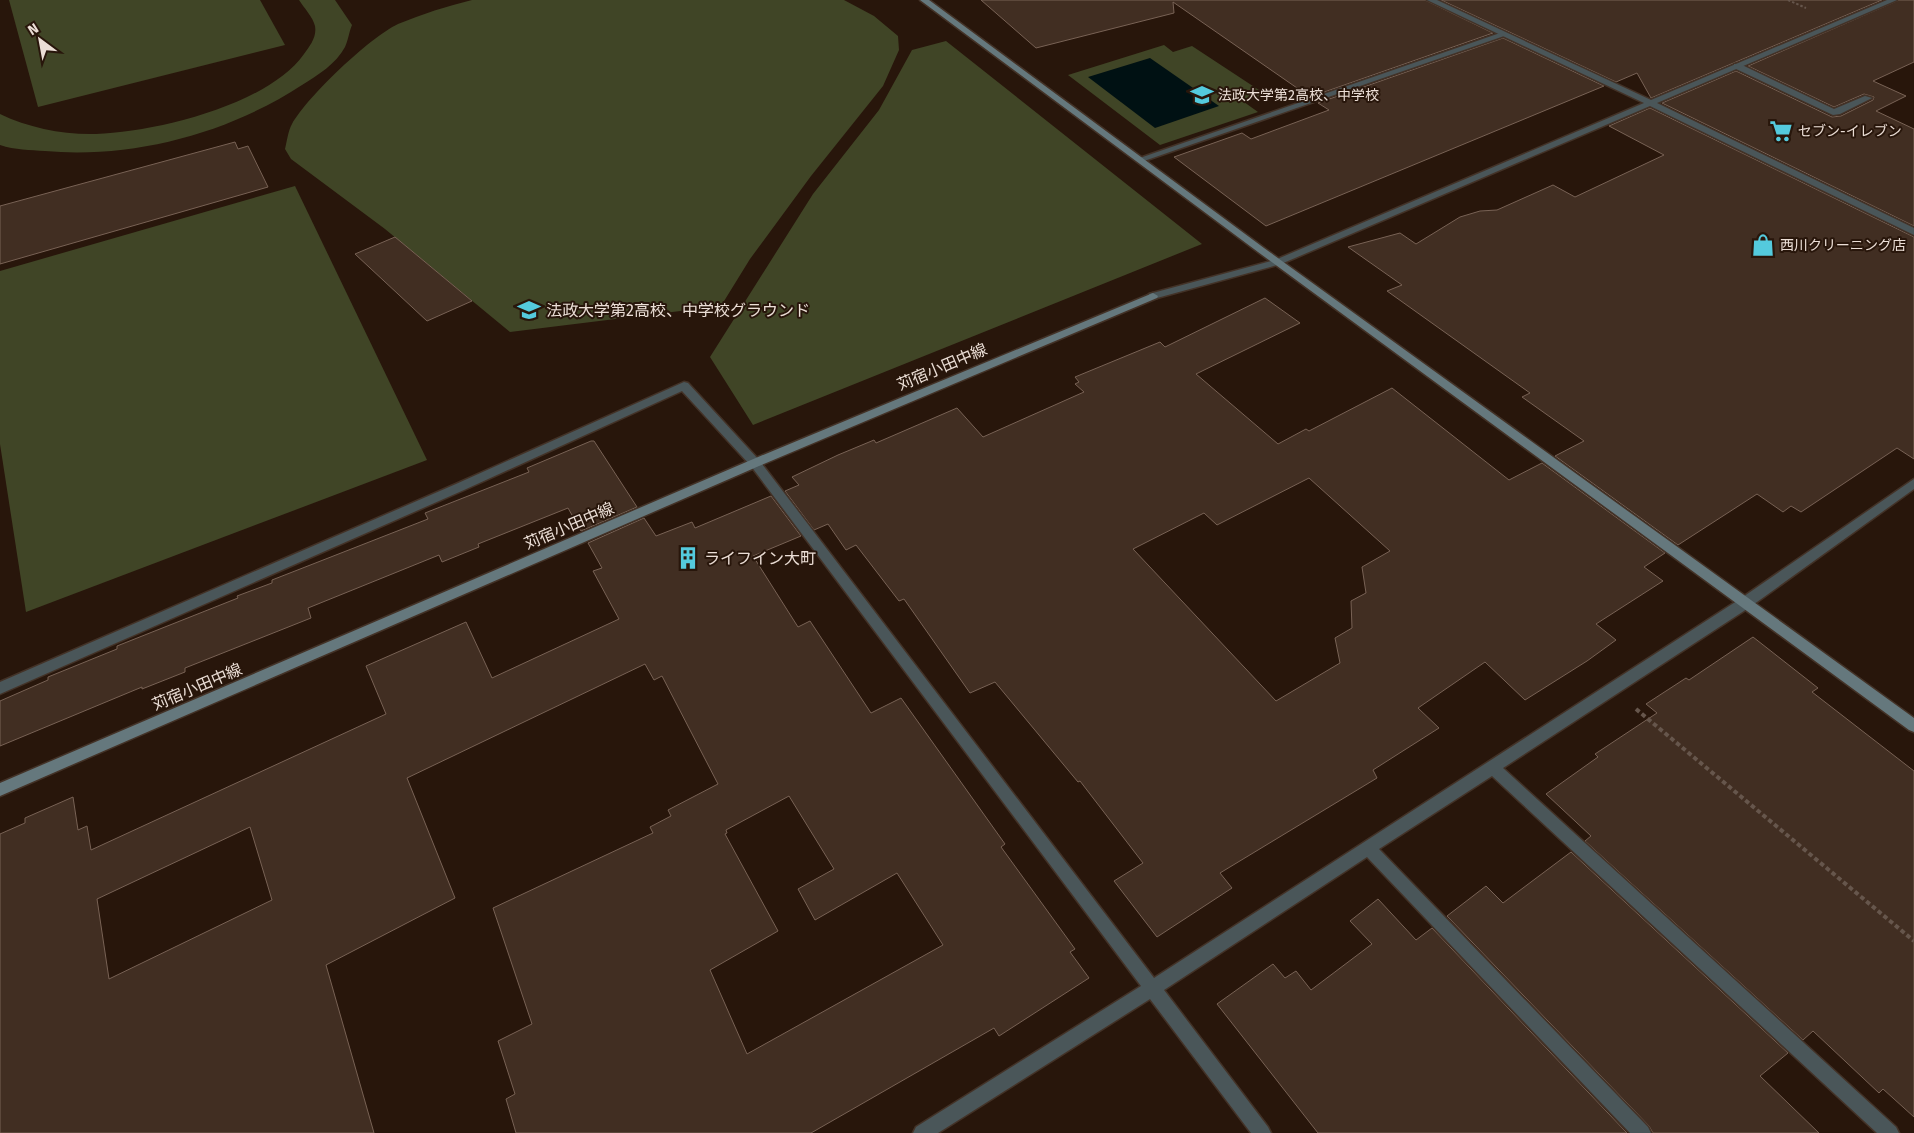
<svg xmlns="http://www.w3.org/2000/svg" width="1914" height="1133" font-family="'Fira Sans','Noto Sans JP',sans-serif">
	<rect width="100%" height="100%" fill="#28160b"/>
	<!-- green -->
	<g fill="#404526">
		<polygon points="9,0 260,0 285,45 38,107"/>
		<path d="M299,0H335L352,25C349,32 348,41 345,47C336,64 318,75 302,85C229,133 133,159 45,151C30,150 15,150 0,145V114C29,128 64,135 96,134C156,132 268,105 304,54C310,46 317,37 315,26C313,17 304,8 299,0Z"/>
		<path d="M472,0H844L874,16L898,36L899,50L883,86L811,176L750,259L721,306L510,332L385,229L291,159L285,149C287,141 288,131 292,124C308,96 369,38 398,24C422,14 447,6 472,0Z"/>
		<polygon points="946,41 1202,244 753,425 710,357 813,194 879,110 912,50"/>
		<polygon points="1164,45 1173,52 1192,46 1265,94 1244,102 1258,112 1160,145 1068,75"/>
		<polygon points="295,186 427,460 26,612 0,444 0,271"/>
	</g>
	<!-- water -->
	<polygon fill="#001113" points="1150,58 1219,106 1155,128 1088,77"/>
	<!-- building -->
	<g fill="#412e22" stroke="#786255" fill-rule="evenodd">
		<polygon points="981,0 1425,0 1493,33 1310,97 1173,2 1174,13 1036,48"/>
		<polygon points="1441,0 1882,0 1651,98 1637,73 1616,82"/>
		<polygon points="1899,0 1914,0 1914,62 1873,81 1906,96 1876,111 1914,129 1914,226 1662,103 1736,71 1832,117 1841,116 1873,100 1874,97 1864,94 1834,107 1748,66"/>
		<polygon points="1503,38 1604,86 1266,226 1174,157 1242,133 1251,139 1329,110 1318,103"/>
		<polygon points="1650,108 1914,237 1914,459 1897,448 1801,512 1791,506 1783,512 1757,494 1678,545 1555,456 1584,441 1522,397 1530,393 1387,291 1402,285 1348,247 1400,233 1416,244 1460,217 1480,211 1497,210 1553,185 1575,197 1664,155 1609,126"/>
		<polygon points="235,142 238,149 248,146 268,187 0,264 0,206"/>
		<polygon points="395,237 472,301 427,321 355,254"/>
		<path d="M1265,298L1300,323L1196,374L1278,444L1306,429L1309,431L1392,388L1509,480L1542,463L1665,553L1644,567L1663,581L1596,624L1616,640L1587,661L1525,700L1485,662L1418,708L1439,728L1373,770L1377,778L1220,873L1232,888L1157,937L1114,881L1143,863L1080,781L1078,782L995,682L970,693L904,599L899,601L856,545L846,550L828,524L814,530L785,491L799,485L792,477L838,455L874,440L876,443L957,408L983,437L1084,392L1075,384L1079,382L1075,377L1160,342L1165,347ZM1309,478L1390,551L1362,567L1366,593L1351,601L1352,628L1335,638L1340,663L1276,701L1133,549L1204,513L1217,525Z"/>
		<polygon points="591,441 594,441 637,507 581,531 568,508 478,544 479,547 442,562 439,555 308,608 311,618 185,668 185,672 142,689 142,687 0,746 0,701 48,680 48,677 117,649 117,646 238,598 237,596 272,583 272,580 428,519 425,513 529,472 527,468"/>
		<path d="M771,496L801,536L753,556L798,627L810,621L871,713L901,698L1005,844L1001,847L1075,949L1070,952L1089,978L999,1036L994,1028L811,1133H516L506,1099L515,1094L498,1041L532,1024L493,908L653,833L650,827L671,816L668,810L718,784L662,676L654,680L645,664L407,778L455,898L326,965L374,1133H0V834L25,823V818L73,797L78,830L87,826L91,850L386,714L366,666L466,622L492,678L619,619L593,571L602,568L588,543L644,518L656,536L692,522L695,528ZM789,796L834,869L798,889L815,920L897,873L943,945L747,1054L710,970L778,931L725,834L727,833L726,830ZM250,827L272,900L109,979L97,899Z"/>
		<polygon points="1753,637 1818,688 1812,692 1914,771 1914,1117 1883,1089 1879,1093 1813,1031 1803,1040 1585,841 1591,836 1546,794 1598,757 1595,754 1657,713 1646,704 1686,678 1689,680"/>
		<polygon points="1571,852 1788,1053 1760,1076 1819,1133 1653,1133 1649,1126 1447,916 1486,886 1503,903"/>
		<polygon points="1378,899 1416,940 1432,928 1627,1133 1318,1133 1217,1004 1273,964 1285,978 1296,971 1311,990 1372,944 1350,921"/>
	</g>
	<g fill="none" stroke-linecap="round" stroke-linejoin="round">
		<defs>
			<g id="lane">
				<polygon points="1500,33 1507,35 1144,161 1138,161 1137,159"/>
				<polygon points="1734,64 1740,64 1834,109 1865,96 1872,98 1840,114 1833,115 1734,68"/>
				<polygon points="684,382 688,383 759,460 761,463 759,466 751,466 682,391 464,490 0,694 0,682 456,484"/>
			</g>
			<g id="street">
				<polygon points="1427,0 1437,0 1651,100 1887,0 1897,0 1657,103 1914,228 1914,235 1650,106 1281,264 1157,298 1149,298 1149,294 1275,260 1644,103"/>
				<polygon points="755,459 759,460 1154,978 1740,599 1914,479 1914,489 1750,607 1503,768 1896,1127 1899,1133 1877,1133 1492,776 1379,849 1648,1127 1651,1133 1630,1133 1367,857 1164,990 1268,1127 1271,1133 1251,1133 1150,999 938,1133 913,1133 916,1127 1141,986 751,466 749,463"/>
			</g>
			<g id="secondary">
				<polygon points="920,0 929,0 1264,248 1914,718 1914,732 1909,730 1258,252"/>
				<polygon points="1153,293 1158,296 1157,298 759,466 0,796 0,783 751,460"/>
			</g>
		</defs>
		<!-- lane casing -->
		<use href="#lane" stroke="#433227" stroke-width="3"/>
		<!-- street casing -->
		<use href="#street" stroke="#433227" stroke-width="3"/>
		<!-- secondary casing -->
		<use href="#secondary" stroke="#433227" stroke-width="3"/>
		<!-- path-far1 -->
		<polyline stroke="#66564c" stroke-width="2" stroke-dasharray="2.5 2" stroke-linecap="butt" points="1788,0 1806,8"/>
		<!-- path -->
		<polyline stroke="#66564c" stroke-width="4" stroke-dasharray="4.5 3" stroke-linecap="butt" points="1636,709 1914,941"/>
		<!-- lane -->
		<use href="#lane" fill="#4a5659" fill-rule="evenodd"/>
		<!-- street -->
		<use href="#street" fill="#4a5659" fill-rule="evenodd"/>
		<!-- secondary -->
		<use href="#secondary" fill="#65787d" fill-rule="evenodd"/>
	</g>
	<!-- icons -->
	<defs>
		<symbol id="school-bare" viewBox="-9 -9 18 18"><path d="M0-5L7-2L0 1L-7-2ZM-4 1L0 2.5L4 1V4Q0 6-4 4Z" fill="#54cadd" stroke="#28160b" stroke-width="2.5" paint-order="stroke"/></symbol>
		<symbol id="supermarket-bare" viewBox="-9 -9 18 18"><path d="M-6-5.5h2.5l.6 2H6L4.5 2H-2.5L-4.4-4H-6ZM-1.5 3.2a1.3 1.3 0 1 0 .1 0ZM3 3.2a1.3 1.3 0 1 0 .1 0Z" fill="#54cadd" stroke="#28160b" stroke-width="2.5" paint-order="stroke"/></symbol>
		<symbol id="shop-bare" viewBox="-9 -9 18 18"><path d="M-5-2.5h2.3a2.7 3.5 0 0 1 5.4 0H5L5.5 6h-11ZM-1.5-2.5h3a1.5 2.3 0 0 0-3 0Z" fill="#54cadd" stroke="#28160b" stroke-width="2.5" paint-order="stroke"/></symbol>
		<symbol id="building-bare" viewBox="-9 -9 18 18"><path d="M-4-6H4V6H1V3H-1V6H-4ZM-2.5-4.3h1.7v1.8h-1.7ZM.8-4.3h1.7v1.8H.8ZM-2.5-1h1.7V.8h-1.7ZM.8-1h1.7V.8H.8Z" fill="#54cadd" stroke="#28160b" stroke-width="2.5" paint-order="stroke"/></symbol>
	</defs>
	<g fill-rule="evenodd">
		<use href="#school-bare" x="1186" y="79" width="32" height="32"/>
		<use href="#supermarket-bare" x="1765" y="115" width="32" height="32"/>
		<use href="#shop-bare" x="1747" y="229" width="32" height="32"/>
		<use href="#school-bare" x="513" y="294" width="32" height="32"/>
		<use href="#building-bare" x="672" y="542" width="32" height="32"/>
	</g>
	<g text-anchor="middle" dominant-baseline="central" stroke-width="4" stroke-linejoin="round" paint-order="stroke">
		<!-- far-poi labels -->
		<g font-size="14" fill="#ebded6" stroke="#28160b" text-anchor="start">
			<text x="1218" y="95">法政大学第2高校、中学校</text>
			<text x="1798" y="131">セブン-イレブン</text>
			<text x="1780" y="245">西川クリーニング店</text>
		</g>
		<!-- poi labels -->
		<g font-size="16" fill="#ebded6" stroke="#28160b" text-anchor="start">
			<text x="546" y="310">法政大学第2高校、中学校グラウンド</text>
			<text x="704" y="558">ライフイン大町</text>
		</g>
		<!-- street labels -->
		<g font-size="16" fill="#ebded6" stroke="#28160b">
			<text transform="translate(942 367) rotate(-23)">苅宿小田中線</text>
			<text transform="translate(569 526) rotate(-23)">苅宿小田中線</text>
			<text transform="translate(197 687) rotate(-23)">苅宿小田中線</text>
		</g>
	</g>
	<!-- north arrow -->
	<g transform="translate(40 40) rotate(328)" stroke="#28160b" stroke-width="4" paint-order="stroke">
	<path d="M0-4L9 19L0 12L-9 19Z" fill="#ebded6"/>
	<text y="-8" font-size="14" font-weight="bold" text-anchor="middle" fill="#ebded6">N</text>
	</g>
</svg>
